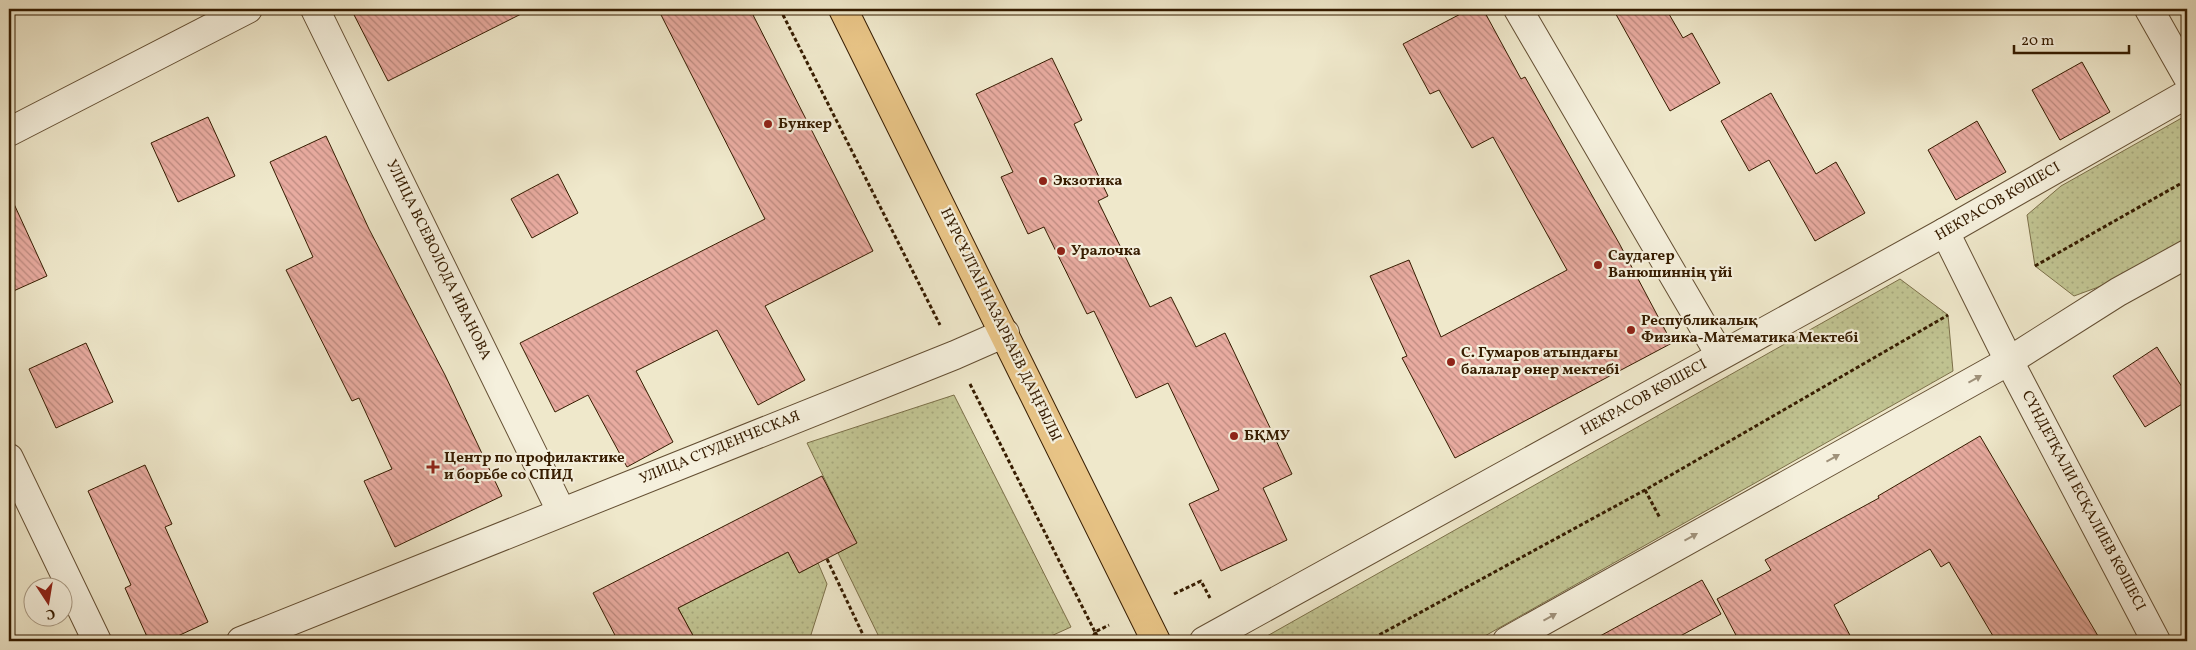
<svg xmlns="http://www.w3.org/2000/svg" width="2196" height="650" font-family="Vollkorn,serif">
	<defs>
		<pattern id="green-dots" width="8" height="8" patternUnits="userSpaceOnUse" patternTransform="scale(1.25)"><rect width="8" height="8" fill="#c1c492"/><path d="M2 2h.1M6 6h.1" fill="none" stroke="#a6a87c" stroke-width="1.8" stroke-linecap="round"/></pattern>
		<pattern id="building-back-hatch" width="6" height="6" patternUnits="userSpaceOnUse" patternTransform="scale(1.25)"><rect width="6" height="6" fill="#e8aba0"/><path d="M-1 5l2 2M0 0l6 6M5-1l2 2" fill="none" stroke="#bd8a80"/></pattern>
	</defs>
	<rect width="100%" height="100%" fill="#efe8cb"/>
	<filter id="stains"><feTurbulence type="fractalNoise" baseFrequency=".004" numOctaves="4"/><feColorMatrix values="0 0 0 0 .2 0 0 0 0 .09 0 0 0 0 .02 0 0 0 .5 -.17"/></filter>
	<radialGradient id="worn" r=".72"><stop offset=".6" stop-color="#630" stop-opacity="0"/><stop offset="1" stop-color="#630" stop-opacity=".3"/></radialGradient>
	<!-- green -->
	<g fill="url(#green-dots)" stroke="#7c7049">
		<polygon points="2187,115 2187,240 2112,282 2074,296 2035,266 2027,215 2061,186"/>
		<polygon points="1900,279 1948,315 1953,371 1476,641 1261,641 1260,640"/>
		<polygon points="954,395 1071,627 1040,641 881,641 838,553 856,543 807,443"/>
		<polygon points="788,552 799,573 818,563 827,584 809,641 696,641 678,608"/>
	</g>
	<!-- building -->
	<g fill="url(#building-back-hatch)" stroke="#361c00">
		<polygon points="351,9 531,9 388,81"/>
		<polygon points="658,9 750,9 873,251 765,306 805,380 758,405 717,330 636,371 673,442 627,467 588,395 555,412 520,343 765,219"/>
		<polygon points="1470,9 1483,9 1521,79 1525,77 1619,243 1672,343 1455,458 1402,358 1407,356 1370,276 1409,260 1441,337 1567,270 1493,137 1472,148 1439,90 1430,94 1403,44"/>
		<polygon points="1613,9 1666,9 1683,38 1692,33 1720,83 1670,111"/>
		<polygon points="1052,58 1082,120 1074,124 1108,196 1098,201 1150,307 1171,297 1196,347 1225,333 1292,474 1263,488 1287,540 1221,571 1189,504 1219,490 1168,383 1136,398 1094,311 1087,314 1044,227 1028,234 1001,177 1013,172 976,94"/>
		<polygon points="2082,62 2110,112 2060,140 2032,90"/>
		<polygon points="1771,93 1816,174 1836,162 1865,213 1815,241 1769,160 1749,171 1721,121"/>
		<polygon points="208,117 235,176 178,202 151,143"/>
		<polygon points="1977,121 2006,172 1956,200 1928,150"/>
		<polygon points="326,136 369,229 445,375 502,496 395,547 364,481 392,469 359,398 352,401 286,270 313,257 270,162"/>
		<polygon points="558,174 578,213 532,238 511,199"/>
		<polygon points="9,193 47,276 9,293"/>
		<polygon points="86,343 113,402 56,428 29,369"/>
		<polygon points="2157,347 2187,395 2187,401 2145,427 2113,376"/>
		<polygon points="1980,436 2101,641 1996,641 1949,562 1941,567 1930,549 1834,605 1853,641 1739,641 1717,599 1771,570 1765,560 1879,498 1878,496"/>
		<polygon points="145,465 172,524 165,527 208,622 167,641 149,641 125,588 131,585 88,491"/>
		<polygon points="822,476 857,543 799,573 788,552 678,608 696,641 618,641 593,593"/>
		<polygon points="1702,580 1721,614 1671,641 1591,641"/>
	</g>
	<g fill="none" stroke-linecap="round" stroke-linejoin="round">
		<defs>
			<g id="minor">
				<polyline points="315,9 561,511"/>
				<polyline points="1518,9 1720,355"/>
				<polyline points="2149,9 2187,76"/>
				<polyline points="9,132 248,9"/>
				<polyline points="1945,232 2009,361 2156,641"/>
				<polyline points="9,458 97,641"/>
				<polyline points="241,641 955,355 1005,333"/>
				<polyline points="1204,641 1945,232 2187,94"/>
				<polyline points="1507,641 2009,361 2118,292 2187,254"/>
			</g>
			<polyline id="major" points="843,9 1156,641"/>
		</defs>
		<!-- minor casing -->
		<use href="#minor" stroke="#644f33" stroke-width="30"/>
		<!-- major casing -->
		<use href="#major" stroke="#361c00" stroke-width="30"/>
		<!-- path -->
		<g stroke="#361c00" stroke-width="3" stroke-dasharray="4 2.5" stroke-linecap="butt">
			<polyline points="780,9 940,325"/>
			<polyline points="2035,266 2187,180"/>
			<polyline points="970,384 1095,632 1109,625"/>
			<polyline points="1645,490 1660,518"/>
			<polyline points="827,559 866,641"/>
			<polyline points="1174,594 1201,581 1210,598"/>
			<polyline points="1095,632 1100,641"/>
			<polyline points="1090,641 1095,633"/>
			<polyline points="1368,641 1645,490 1948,315"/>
		</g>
		<!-- minor -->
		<use href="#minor" stroke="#f5f0dd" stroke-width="28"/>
		<!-- major -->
		<use href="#major" stroke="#e8c486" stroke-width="28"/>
	</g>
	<!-- one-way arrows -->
	<defs><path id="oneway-solid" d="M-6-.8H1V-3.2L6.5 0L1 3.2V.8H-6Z" transform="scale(1.25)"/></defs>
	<g fill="#9f917a">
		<use href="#oneway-solid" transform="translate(1975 379) rotate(-29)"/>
		<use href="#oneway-solid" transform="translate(1833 458) rotate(-29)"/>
		<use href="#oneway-solid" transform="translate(1691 537) rotate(-29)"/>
		<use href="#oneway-solid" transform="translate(1550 617) rotate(-29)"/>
	</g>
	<!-- markers -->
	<g fill="#8f2418" stroke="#f5f0dd" stroke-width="2">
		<circle cx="768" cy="124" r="5"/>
		<circle cx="1043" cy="181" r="5"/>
		<circle cx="1061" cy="251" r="5"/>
		<circle cx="1598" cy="265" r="5"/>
		<circle cx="1631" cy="330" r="5"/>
		<circle cx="1451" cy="362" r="5"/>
		<circle cx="1234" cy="436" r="5"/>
		<path d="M430.5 459.5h5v5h5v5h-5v5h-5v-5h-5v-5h5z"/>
	</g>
	<g text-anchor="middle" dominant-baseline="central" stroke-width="4.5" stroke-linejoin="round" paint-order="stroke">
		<!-- poi labels -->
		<g font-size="15" font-weight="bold" fill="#361c00" stroke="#f5f0dd" text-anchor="start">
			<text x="778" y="124">Бункер</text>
			<text x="1053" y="181">Экзотика</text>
			<text x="1071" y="251">Уралочка</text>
			<text x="1608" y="256">Саудагер<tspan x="1608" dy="17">Ванюшиннің үйі</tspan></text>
			<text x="1641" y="321">Республикалық<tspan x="1641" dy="17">Физика-Математика Мектебі</tspan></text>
			<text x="1461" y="353">С. Гумаров атындағы<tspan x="1461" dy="17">балалар өнер мектебі</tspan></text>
			<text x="1244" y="436">БҚМУ</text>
			<text x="444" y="458">Центр по профилактике<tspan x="444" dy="17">и борьбе со СПИД</tspan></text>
		</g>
		<!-- street labels -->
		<g font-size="15" fill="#361c00" stroke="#f5f0dd">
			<text transform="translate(1998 202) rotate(-30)">НЕКРАСОВ КӨШЕСІ</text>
			<text transform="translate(438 260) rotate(64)">УЛИЦА ВСЕВОЛОДА ИВАНОВА</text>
			<text transform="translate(1000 325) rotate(64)">НҰРСҰЛТАН НАЗАРБАЕВ ДАҢҒЫЛЫ</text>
			<text transform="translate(1644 398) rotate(-29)">НЕКРАСОВ КӨШЕСІ</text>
			<text transform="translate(720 448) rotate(-22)">УЛИЦА СТУДЕНЧЕСКАЯ</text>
			<text transform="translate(2083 501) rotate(62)">СҮНДЕТҚАЛИ ЕСҚАЛИЕВ КӨШЕСІ</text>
		</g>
	</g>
	<!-- margin -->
	<rect width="2196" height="650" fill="none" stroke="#efe8cb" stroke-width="30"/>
	<rect x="10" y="10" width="2176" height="630" fill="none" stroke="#361c00" stroke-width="2.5"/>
	<rect x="15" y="15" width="2166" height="620" fill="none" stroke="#361c00"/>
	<!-- north arrow -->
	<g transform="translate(48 602) rotate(168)"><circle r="24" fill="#f5f0dd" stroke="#a99b85"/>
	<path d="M0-4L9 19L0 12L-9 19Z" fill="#8f2418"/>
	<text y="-8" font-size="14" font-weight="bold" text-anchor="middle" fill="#361c00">С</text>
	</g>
	<!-- scale -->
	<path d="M2014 45v8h115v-8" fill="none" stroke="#361c00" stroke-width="2.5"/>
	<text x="2021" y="45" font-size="15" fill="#361c00" stroke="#f5f0dd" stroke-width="4" paint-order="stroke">20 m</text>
	<rect width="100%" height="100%" filter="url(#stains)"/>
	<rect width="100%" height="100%" fill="url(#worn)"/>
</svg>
